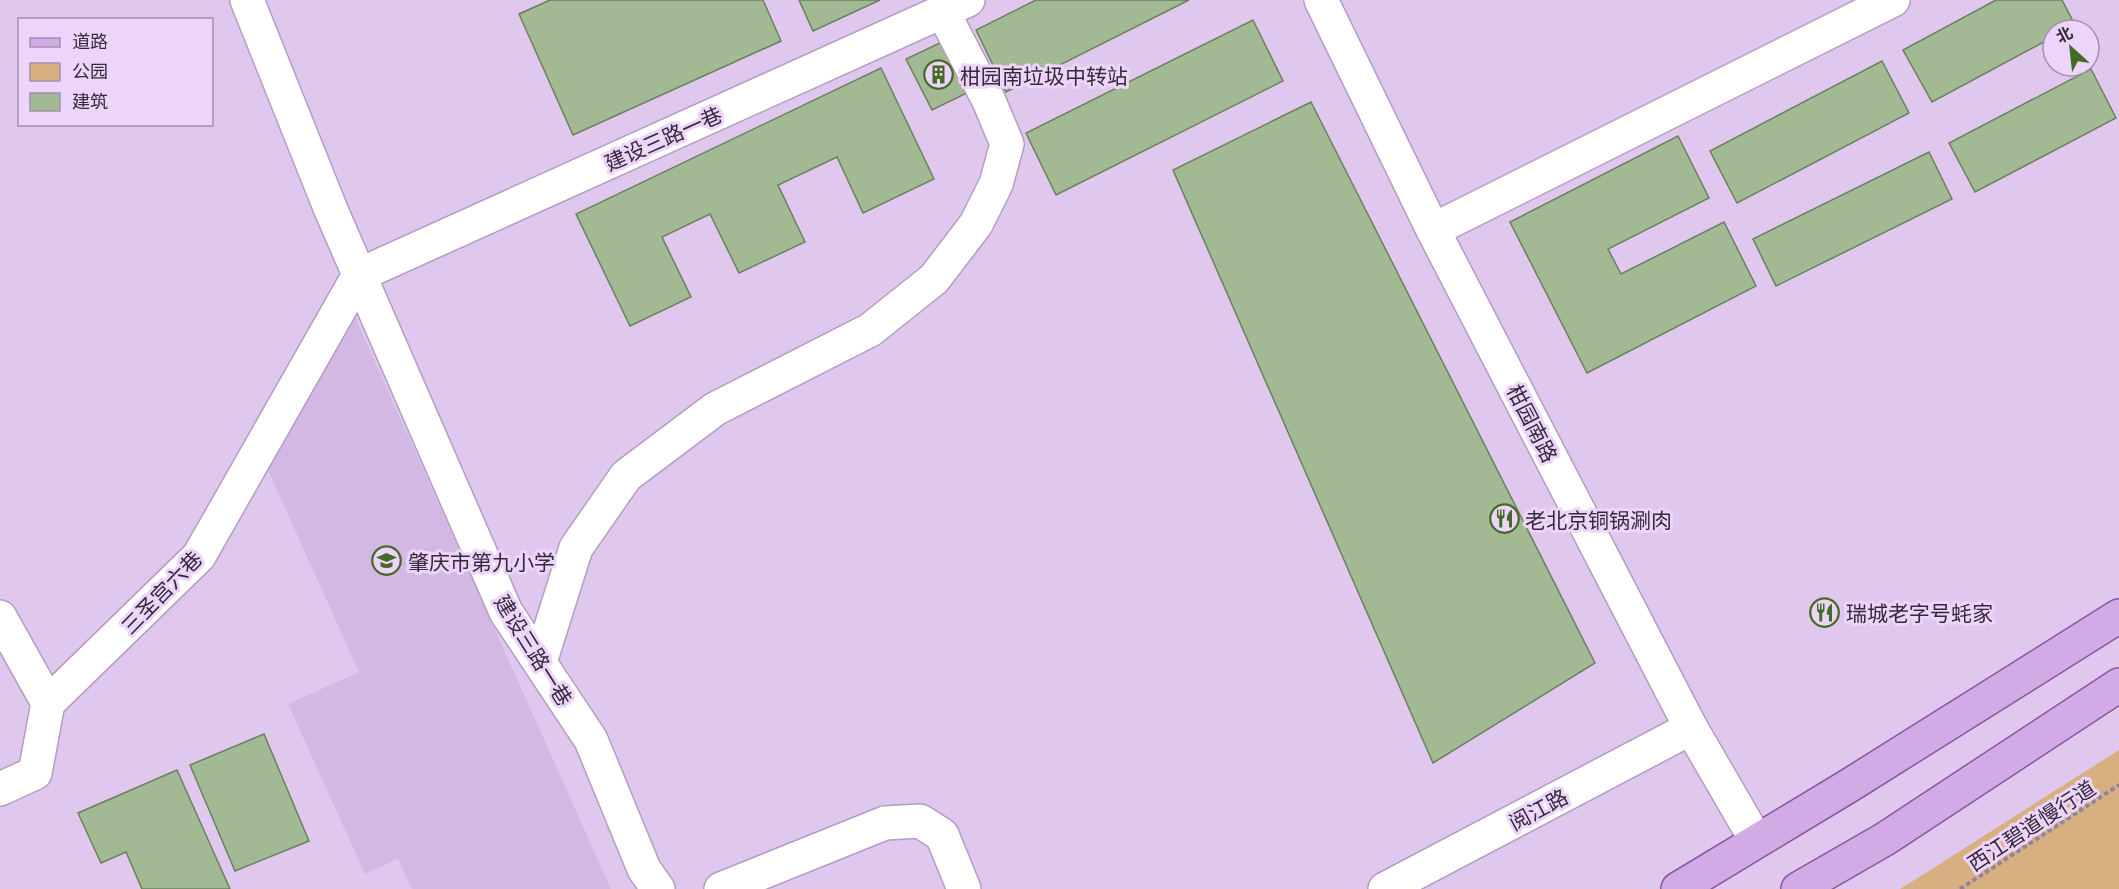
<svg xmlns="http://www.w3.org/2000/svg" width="2119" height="889" font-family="'Exo 2','Noto Sans SC',sans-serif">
	<rect width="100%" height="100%" fill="#dfc7ed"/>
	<!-- built -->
	<polygon fill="#d3b8e3" points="346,297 611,889 412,889 398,859 365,874 288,704 359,672 259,450"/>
	<!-- green -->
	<polygon fill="#d6b080" points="2119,750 2119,889 1900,889 1924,874"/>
	<!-- building -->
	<g fill="#a2b994" stroke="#6b815e" stroke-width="1.5">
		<polygon points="550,0 763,0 781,41 573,135 519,14"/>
		<polygon points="799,0 880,0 813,31"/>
		<polygon points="1036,0 1189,0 1006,92 976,30"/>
		<polygon points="1996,0 2062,0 2075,25 2066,30 2053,30 2053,37 1932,102 1903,50"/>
		<polygon points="1253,20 1283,81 1056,195 1026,133"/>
		<polygon points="946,40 971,91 932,110 906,59"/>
		<polygon points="1882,61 1909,113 1737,203 1710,151"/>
		<polygon points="881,68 934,179 863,213 837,157 778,185 805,242 739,273 710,214 662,237 691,297 630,326 576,214"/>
		<polygon points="2091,69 2116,118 1975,192 1949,143"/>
		<polygon points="1311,102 1595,663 1433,763 1173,170"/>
		<polygon points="1678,136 1709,198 1608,249 1621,274 1724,222 1756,286 1587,373 1510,222"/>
		<polygon points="1929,152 1952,199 1776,286 1753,239"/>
		<polygon points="264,734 309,841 235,871 190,765"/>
		<polygon points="177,770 230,889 142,889 126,852 101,863 78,813"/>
	</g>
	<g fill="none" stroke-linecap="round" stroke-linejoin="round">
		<defs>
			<g id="minor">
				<polyline points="247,0 331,210 506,612 591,740 644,869 658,889"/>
				<polyline points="1321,0 1433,230 1691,728 1756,840"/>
				<polyline points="1433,230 1893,0"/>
				<polyline points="0,617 48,703"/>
				<polyline points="540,662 576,548 626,476 715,409 870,330 934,279 976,224 996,184 1007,144 989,101 943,12"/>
				<polyline points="0,789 35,773 48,703 199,556 359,275 968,0"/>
				<polyline points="721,889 885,823 920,821 942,835 964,889"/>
				<polyline points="1385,889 1691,728"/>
			</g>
			<g id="major">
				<polyline points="1678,889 1850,785 2119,616"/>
				<polyline points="1798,889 1885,839 2119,685"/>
			</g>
		</defs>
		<!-- minor casing -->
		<use href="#minor" stroke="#b49dc1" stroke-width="36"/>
		<!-- major casing -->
		<use href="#major" stroke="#87589e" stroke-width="36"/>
		<!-- path -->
		<polyline stroke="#94829e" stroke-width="4" stroke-dasharray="4.5 3" stroke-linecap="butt" points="1960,889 2119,785"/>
		<!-- minor -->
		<use href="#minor" stroke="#fff" stroke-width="33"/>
		<!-- major -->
		<use href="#major" stroke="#d2aae6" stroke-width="33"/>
	</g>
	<!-- icons -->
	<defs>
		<symbol id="building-ring" viewBox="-11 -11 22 22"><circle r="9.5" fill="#edd4fa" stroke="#446b25" stroke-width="1.5"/><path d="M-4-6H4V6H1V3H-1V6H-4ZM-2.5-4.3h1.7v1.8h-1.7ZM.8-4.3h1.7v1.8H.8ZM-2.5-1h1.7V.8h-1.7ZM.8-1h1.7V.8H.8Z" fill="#446b25"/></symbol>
		<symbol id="restaurant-ring" viewBox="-11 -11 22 22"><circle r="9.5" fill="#edd4fa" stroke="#446b25" stroke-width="1.5"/><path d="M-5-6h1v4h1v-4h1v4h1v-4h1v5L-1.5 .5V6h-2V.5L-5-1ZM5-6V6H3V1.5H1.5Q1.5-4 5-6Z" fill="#446b25"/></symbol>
		<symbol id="school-ring" viewBox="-11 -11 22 22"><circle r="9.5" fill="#edd4fa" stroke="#446b25" stroke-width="1.5"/><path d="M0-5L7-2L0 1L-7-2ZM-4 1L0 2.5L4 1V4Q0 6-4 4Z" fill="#446b25"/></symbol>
	</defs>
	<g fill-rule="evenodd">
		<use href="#building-ring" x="922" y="58" width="33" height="33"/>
		<use href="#restaurant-ring" x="1488" y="502" width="33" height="33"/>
		<use href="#school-ring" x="370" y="544" width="33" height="33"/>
		<use href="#restaurant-ring" x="1808" y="596" width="33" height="33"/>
	</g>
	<g text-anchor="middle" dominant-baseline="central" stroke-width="6" stroke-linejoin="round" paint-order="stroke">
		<!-- poi labels -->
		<g font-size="21" fill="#342a39" stroke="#edd4fa" text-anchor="start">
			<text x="960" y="75">柑园南垃圾中转站</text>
			<text x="1525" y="519">老北京铜锅涮肉</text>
			<text x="408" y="561">肇庆市第九小学</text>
			<text x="1846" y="612">瑞城老字号蚝家</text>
		</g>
		<!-- street labels -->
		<g font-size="21" fill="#342a39" stroke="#edd4fa">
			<text transform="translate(663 138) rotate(-24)">建设三路一巷</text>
			<text transform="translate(1533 423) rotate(63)">柑园南路</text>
			<text transform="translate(161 592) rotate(-46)">三圣宫六巷</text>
			<text transform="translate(534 650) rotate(58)">建设三路一巷</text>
			<text transform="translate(1538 809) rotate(-28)">阅江路</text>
			<text transform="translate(2031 825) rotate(-33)">西江碧道慢行道</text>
		</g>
	</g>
	<!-- legend -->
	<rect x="18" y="18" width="195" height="108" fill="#edd4fa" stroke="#a390ad" stroke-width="1.5"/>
	<rect x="30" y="38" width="30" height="9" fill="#d2aae6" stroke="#a390ad" stroke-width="1.5"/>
	<text x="72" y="48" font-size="18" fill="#342a39">道路</text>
	<rect x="30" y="63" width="30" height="18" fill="#d6b080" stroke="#a390ad" stroke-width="1.5"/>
	<text x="72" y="78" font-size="18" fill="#342a39">公园</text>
	<rect x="30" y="93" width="30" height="18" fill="#a2b994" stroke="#a390ad" stroke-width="1.5"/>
	<text x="72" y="108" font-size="18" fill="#342a39">建筑</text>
	<!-- north arrow -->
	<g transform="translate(2071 48) rotate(333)"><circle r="28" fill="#edd4fa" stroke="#a390ad" stroke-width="1.5"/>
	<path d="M0-4.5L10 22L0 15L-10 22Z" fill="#446b25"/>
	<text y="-9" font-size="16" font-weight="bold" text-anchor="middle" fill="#342a39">北</text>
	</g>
</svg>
